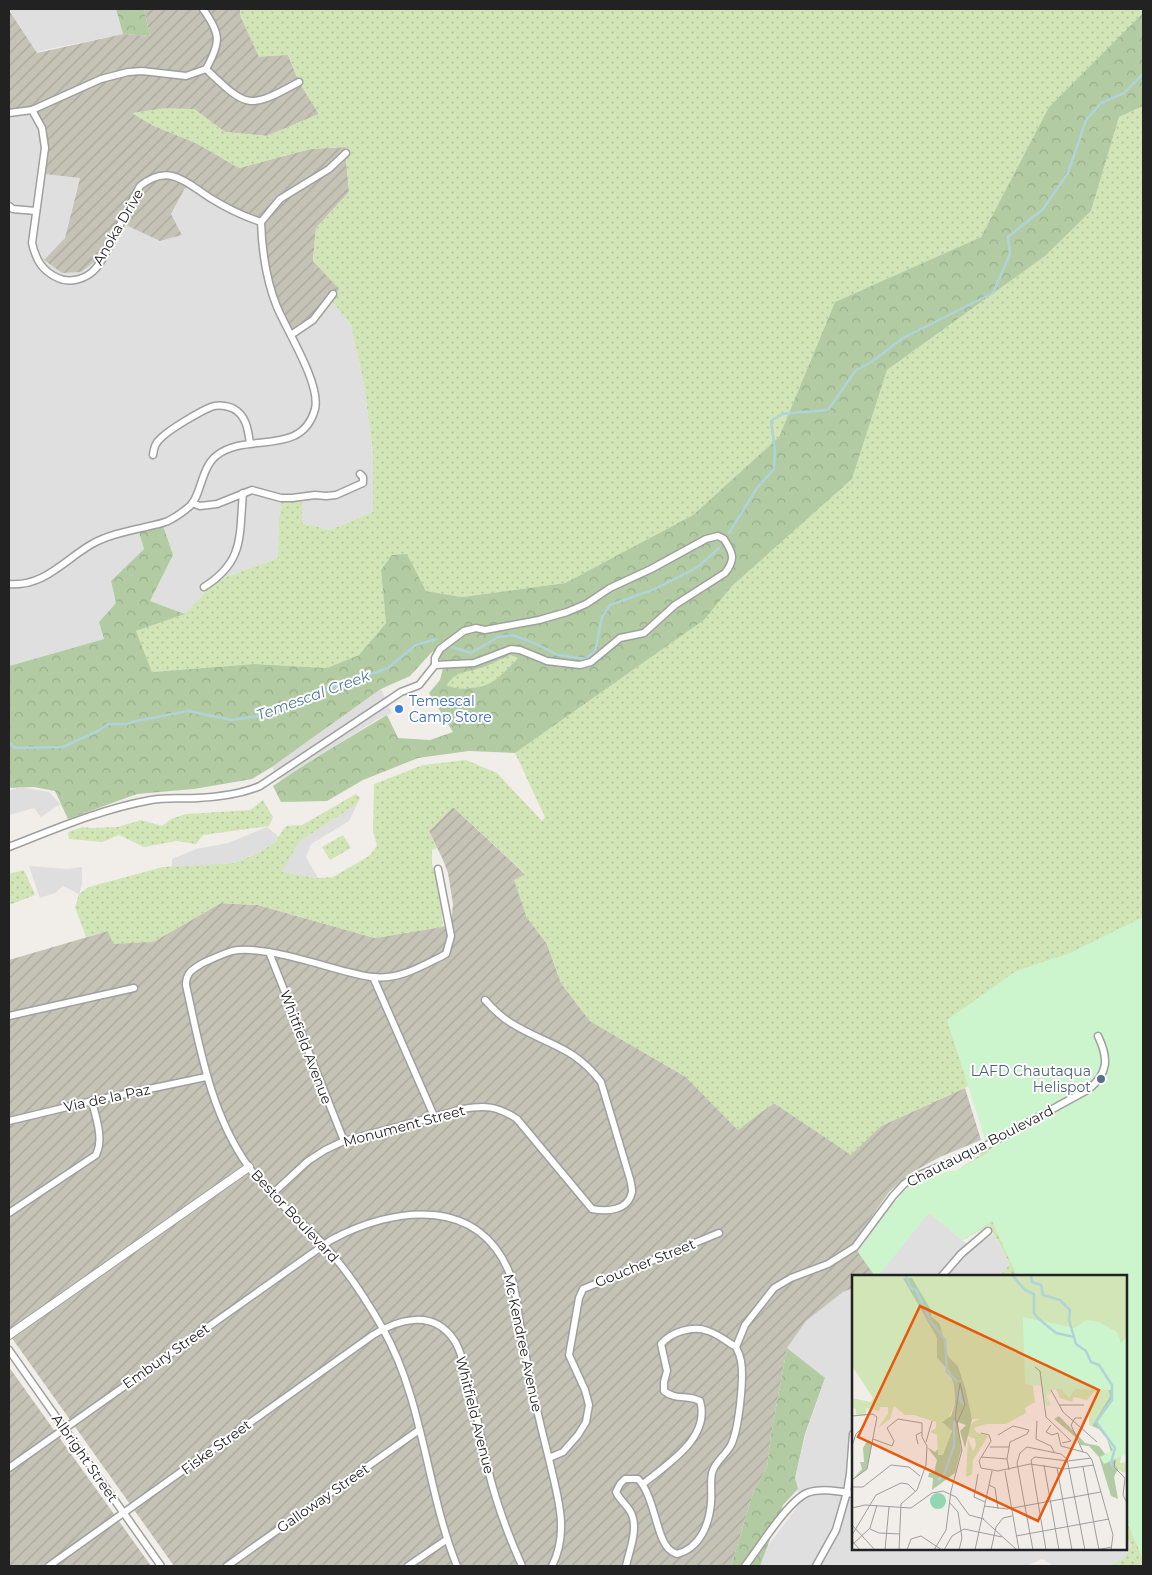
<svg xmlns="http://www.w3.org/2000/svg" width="1152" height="1575" font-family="Montserrat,sans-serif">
	<defs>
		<pattern id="construction-furrows" width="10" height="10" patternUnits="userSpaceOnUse" patternTransform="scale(1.25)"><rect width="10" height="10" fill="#c5c3b6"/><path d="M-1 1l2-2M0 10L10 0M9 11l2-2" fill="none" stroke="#a9a79c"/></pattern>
		<pattern id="grass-dots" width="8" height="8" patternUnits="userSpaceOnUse" patternTransform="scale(1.25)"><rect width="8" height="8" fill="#d1e5b6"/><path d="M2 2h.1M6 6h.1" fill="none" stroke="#b3c49c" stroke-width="1.8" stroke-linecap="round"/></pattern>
		<pattern id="forest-crowns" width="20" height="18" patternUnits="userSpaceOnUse" patternTransform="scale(1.25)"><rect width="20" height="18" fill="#b2cba3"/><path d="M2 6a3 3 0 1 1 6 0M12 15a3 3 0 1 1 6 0" fill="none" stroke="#99ae8c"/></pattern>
	</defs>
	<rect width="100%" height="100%" fill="#f1eeea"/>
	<!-- residential -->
	<g fill="#e0dfdf">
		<polygon points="9,9 116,9 123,34 40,51 37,53"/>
		<polygon points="27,107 46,132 46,174 80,177 65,238 45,260 98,259 117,221 160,241 182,235 171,214 185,188 191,187 262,223 331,300 351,325 364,384 373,455 373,512 330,530 302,523 282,499 279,517 278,558 215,581 185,614 150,601 173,555 138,529 144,549 111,581 116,603 99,622 104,639 9,666 9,110"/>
		<polygon points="929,1213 973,1249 993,1234 1010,1264 1000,1276 878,1276"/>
		<polygon points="853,1288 853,1549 1126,1549 1126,1541 1132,1545 1125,1557 1109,1566 1054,1566 1042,1559 1026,1566 760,1566 767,1547 800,1503 795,1478 806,1433 825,1379 787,1348 806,1321 843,1292"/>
	</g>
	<!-- construction -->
	<g fill="url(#construction-furrows)">
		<polygon points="144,9 240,9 241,18 288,55 299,82 319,114 267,136 225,132 194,109 152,125 198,144 239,168 310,149 345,147 349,192 316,228 313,261 340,289 311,321 290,333 270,289 262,223 191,187 185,188 171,214 182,235 160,241 117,221 98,259 81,272 62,273 44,260 65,238 80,178 45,174 46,132 27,108 9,110 9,10 37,53 123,34 150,36"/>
		<polygon points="453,807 526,875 526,916 547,944 561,983 590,1021 686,1077 737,1129 774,1103 851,1154 881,1126 965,1088 981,1140 940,1157 909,1174 889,1192 853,1243 875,1276 853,1276 853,1288 843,1292 806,1321 787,1348 771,1435 767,1467 753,1493 731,1566 174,1566 9,1334 9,960 108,931 153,942 221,903 258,905 375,938 451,925 453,904 448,873 443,860 429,831"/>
		<polygon points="9,1367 151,1566 9,1566"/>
	</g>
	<!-- grass -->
	<g fill="url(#grass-dots)">
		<polygon points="240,9 1143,9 1143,13 1049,107 981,237 835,302 779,437 693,515 565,583 462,597 426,591 407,554 381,570 386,623 359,655 327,668 254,664 152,672 136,631 185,614 215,581 278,558 279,517 282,499 302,498 302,523 330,530 373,512 373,454 364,384 351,325 331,300 339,289 313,261 316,228 349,192 345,147 310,149 239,168 198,144 152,125 131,113 166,108 194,109 225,132 267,136 319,114 299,82 288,55 259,57 241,18"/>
		<polygon points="1143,106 1143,1566 1109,1566 1125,1557 1132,1545 1126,1541 1126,1276 1000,1276 1010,1264 989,1225 963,1240 929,1213 878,1276 875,1276 858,1252 889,1209 910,1185 941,1172 956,1171 995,1145 1042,1032 965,1088 881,1126 851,1155 774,1103 738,1130 686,1077 590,1021 561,983 547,944 526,916 514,880 526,874 453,807 429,831 437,848 432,850 432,863 440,895 443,927 375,938 258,905 221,903 153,942 113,944 108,931 86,937 75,907 79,894 89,887 163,867 233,863 256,854 274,843 286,826 302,825 356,794 360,798 357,804 299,842 283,872 318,878 333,877 369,856 377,846 373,831 374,784 423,765 466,760 497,773 542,821 545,817 515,753 704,620 732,586 852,479 887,370 1045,256 1091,211 1119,117"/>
		<path d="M510,655L518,658C502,674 495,687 470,688C461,689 455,689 447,685C458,669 465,673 481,668C491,665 501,659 510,655Z"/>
		<polygon points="263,800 273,817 269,826 203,835 196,844 176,841 144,847 119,835 102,842 69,839 68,832 83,827 91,828 118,827 141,820 162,826 171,819 186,814 250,810"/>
		<polygon points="343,835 351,848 330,860 322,847"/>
		<polygon points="24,870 35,895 9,905 9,874"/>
	</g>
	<!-- forest -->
	<g fill="url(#forest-crowns)" fill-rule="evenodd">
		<polygon points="116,9 144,9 150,36 123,34"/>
		<path d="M1143,13V106L1119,117L1091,211L1045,256L887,370L852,479L732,586L704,620L515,753L469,751L418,758L363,780L327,801L281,802L273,786L305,764L387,715L398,738L430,740L453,732L429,693L440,680L444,664L433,651L410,676L381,689L272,767L252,779L194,789L137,794L68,819L55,791L34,787L11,788L9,786V666L104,639L99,622L116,603L111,581L144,549L138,529L162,523L173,555L150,601L185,614L136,631L152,672L254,664L327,668L359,655L386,623L381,570L392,555L407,554L426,591L462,597L565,583L693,515L779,437L835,302L981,237L1049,107ZM510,655L518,658C502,674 494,687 470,688C461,689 456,689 447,685C457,670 466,673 481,668C491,665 501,659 510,655Z"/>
		<polygon points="787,1348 825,1378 805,1434 795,1478 798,1489 783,1505 760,1566 731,1566 753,1493 767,1467 771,1435"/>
	</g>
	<!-- park -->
	<polygon fill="#cdf5cd" points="1143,917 1143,1559 1126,1520 1126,1276 1017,1276 992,1221 963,1240 929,1213 878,1276 875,1276 858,1252 889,1209 910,1185 941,1172 956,1171 989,1152 947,1020 1016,971 1070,953"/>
	<!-- parking -->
	<g fill="#dedede">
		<polygon points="381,689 392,713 376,720 281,780 272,767"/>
		<polygon points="19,787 49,792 60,804 41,817 34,808 9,815 9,791"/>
		<polygon points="357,804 349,821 311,844 306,857 318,878 282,872 299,842"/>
		<polygon points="267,827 278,836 274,843 256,854 233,863 172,867 172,859 196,849 228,843"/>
		<polygon points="29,866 67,869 82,867 82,884 79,894 63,886 55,893 40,898"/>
	</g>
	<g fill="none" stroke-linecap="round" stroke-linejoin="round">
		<!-- stream -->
		<g stroke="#afd3d9" stroke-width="2.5">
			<polyline points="729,533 757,488 774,469 775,450 771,421 782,414 828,410 856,370 870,363 903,338 993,293 1010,254 1008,237 1043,209 1068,173 1086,120 1101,103 1124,93 1143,74"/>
			<polyline points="452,647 471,653 498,637 513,635 536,644 558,655 585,659 595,652 602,617 610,605 655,589 698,567 719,548"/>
			<polyline points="9,742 15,748 63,747 98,731 108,724 127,724 136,721 188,711 232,720 258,716 275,706 300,700 388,668 416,645 436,639"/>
		</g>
		<defs>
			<g id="minor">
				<path d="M206,69C247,108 248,110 299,82"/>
				<path d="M32,110L42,128L45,148L32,243C36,260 42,271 58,278C68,283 82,280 91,273C100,266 105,254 110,244C120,225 130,205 140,186C149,179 160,173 172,176C186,179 200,192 212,199C228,209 243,216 261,222"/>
				<path d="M9,113L32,110L101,79L128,72L142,71L186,76L206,69C221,42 221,34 203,9"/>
				<polyline points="9,206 13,209 36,211"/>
				<polyline points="291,335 313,320 333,294"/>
				<path d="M153,455C154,448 155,443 161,438C170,429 199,412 211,407C219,404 231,406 237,411C247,419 248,431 250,443"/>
				<polyline points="192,503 200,506 217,504 252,490 281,498 292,498 315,495 326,496 336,495 363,483 363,477 360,474"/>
				<path d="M718,536L724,539C733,553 736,559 725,573L675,605L644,633L620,638L591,662L580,665L547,661L520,650L511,649L474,663L435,665V658L440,649L464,631L476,628L485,630L539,620L567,612L586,604L610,588L651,569L706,539Z"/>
				<path d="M9,584C44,587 64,560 92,544C108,535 128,531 146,527C153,525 161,524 168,521C176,517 183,512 190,506C201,496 201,468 216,456C246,431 302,458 315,409C321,384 287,331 277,307C266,280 262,251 261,222L280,199L329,169L346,153"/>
				<path d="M204,587C245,561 239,536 243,493"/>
				<path d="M9,847C55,829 101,809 151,800C166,797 181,799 197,798C217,797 241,794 260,786L401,692L419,685L435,665"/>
				<path d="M438,869L451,936L446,954C424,965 400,980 374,977C366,977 357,974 348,972C316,964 263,945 232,951C222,954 212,959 203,963C193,969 186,972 186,985C200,1048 210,1112 248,1166C269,1197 299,1218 324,1245C347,1270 366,1299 383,1329C424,1402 426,1489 457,1566"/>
				<polyline points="269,952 344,1141"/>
				<polyline points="373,977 434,1116"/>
				<polyline points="9,1016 134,988"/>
				<polyline points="9,1121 92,1101 206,1077"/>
				<path d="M271,1195L308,1161L325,1150L344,1141L463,1109C485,1105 497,1106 517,1119L592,1209C607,1212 628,1211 632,1192C632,1188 631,1183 630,1179L601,1082C573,1045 546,1045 511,1023C501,1017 493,1009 485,1000"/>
				<path d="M9,1213L96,1155C104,1138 96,1119 92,1101"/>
				<polyline points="942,1276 961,1254 988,1231"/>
				<polyline points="9,1350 161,1566"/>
				<polyline points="549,1458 563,1452 578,1435 586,1422 589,1405 585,1390 569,1355 579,1298 583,1289 719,1233"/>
				<path d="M9,1468L331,1240C394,1206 481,1195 511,1277C516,1289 517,1305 519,1318C524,1345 528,1373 535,1400C539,1420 544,1439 549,1459C557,1495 570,1531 552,1566"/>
				<path d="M643,1484C667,1464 711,1438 700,1401C687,1394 677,1401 664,1391V1382L667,1371L661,1344C671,1332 693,1325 708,1331C718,1334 727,1342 736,1347"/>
				<path d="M49,1566L373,1335C399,1319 433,1309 454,1340C460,1348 462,1360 465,1369C475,1402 480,1435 488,1469C496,1502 508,1535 522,1566"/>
				<polyline points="227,1566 419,1430"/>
				<polyline points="408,1566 446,1540"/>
				<path d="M626,1566C629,1552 638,1530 632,1515C629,1506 620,1501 616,1492L620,1484L625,1479H638C655,1496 656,1539 670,1550C672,1552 675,1553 677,1554C700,1548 709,1525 711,1503C712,1493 710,1483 712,1473C715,1461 726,1455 731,1445C739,1429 744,1378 741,1361C740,1356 738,1351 736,1347L745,1325L774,1288L791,1278L828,1264L855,1247L893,1196L904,1184L913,1178L980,1149L1089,1089C1108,1073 1109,1059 1098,1036"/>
				<path d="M745,1566C759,1548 788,1501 807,1493C820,1488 841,1491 853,1494"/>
				<polyline points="816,1566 836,1530 847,1492 850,1474 853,1434"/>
			</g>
			<polyline id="tertiary" points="9,1335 249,1167"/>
		</defs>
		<!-- minor casing -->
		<use href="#minor" stroke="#9f9f9f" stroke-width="9"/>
		<!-- tertiary casing -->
		<use href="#tertiary" stroke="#9f9f9f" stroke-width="10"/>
		<!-- minor -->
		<use href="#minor" stroke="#fff" stroke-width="6"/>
		<!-- tertiary -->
		<use href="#tertiary" stroke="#fff" stroke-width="8"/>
	</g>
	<!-- markers -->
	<circle fill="#3f7fe0" stroke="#fff" stroke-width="2" cx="399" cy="709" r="5"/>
	<circle fill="#5c6f8a" stroke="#fff" stroke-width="2" cx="1101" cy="1079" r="5"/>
	<g text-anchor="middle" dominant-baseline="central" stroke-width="4" stroke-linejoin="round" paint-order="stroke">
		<!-- street labels -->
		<g font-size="14" fill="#222" stroke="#fff">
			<text transform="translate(118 227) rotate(-60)">Anoka Drive</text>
			<text transform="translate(306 1047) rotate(69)">Whitfield Avenue</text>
			<text transform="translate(107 1098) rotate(-12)">Via de la Paz</text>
			<text transform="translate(404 1126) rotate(-15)">Monument Street</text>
			<text transform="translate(980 1146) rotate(-27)">Chautauqua Boulevard</text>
			<text transform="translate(295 1216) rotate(47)">Bestor Boulevard</text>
			<text transform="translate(645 1263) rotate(-22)">Goucher Street</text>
			<text transform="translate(523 1343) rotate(78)">Mc Kendree Avenue</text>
			<text transform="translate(166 1356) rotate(-35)">Embury Street</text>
			<text transform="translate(475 1415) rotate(76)">Whitfield Avenue</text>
			<text transform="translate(216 1447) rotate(-36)">Fiske Street</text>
			<text transform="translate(85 1458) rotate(55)">Albright Street</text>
			<text transform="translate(323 1498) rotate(-35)">Galloway Street</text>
		</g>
		<!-- shop labels -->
		<g font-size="14" fill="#366cbe" stroke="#fff" text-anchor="start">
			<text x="409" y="701">Temescal<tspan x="409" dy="16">Camp Store</tspan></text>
		</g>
		<!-- service labels -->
		<g font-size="14" fill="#4e5e75" stroke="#fff" text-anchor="end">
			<text x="1091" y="1071">LAFD Chautaqua<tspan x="1091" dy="16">Helispot</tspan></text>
		</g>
		<!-- water labels -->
		<g font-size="15" font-style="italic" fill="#517a99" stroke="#fff">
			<text transform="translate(313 695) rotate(-20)">Temescal Creek</text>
		</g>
	</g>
	<!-- overview -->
	<g transform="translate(852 1275)">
		<rect width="275" height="275" fill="#f1eeea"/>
		<path d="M0,0H275V169L271,170L268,188L275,187V196L271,198L263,192L255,132L262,119L219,51L255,110L258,121L240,151L237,150V135L244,122L243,116L235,125L222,122L220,127L208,123L204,114L199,115L194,121L199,130L195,131L190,121L189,98H179L183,127L173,133L174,138L154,149H134L122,153L124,157L136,161L121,185L120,199L114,202L116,164L121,176L124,171L123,164L116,161V155L121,147L129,144H120L114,115L106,91L96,81L88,49L79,41L67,15L52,4L85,63V83L98,97L102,111L103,129L96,145H91L92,149L98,151L100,160L91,181L86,180L85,160L78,157L84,153V147L62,140H53L42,131L38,144L26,153L36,139V132H28L27,136L15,133L13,141L4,139V134L0,133V123L19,127L21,123L0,91Z" fill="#d1e5b6"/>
		<path d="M51,3H60L79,35V41L88,49L96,81L106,91L114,115L120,144L113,173L108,156L114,150L106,147L109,175L103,198L80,215L81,203L76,202L77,198H82L85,185L75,172L83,177L86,174V180H91L100,156L90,147L99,141L103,129L102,111L98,97L85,83V63ZM219,51L251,90L262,119L255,132L253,154L264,181L263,190L266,194L262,202L266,224L259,221L247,182L237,171L228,170L227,165L202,144L207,141L233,168L247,171L253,179L259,177L255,164L247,154L240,151L258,121L255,110L217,58ZM15,166L20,168L15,194L0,205L10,194L8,187H12L11,173Z" fill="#b2cba3"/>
		<path d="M171,42L223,53L234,45L247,47L265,57L269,68L275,61V179L252,189L248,182L261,175L245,146L260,125L261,115L223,114L217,123L209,114H198L199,118L194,121L199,130L195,131L190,121V111L173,109Z" fill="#cdf5cd"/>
		<path d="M78 226a8 8 0 1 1 16 0a8 8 0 1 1-16 0Z" fill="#91d7b6"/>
		<path fill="none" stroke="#afd3d9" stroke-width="2.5" d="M54,0L59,13L64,15L78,45L93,65L95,97L106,107M160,0L173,15L182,19V38L187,44L204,58L222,62M179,0L180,7L189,10L191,20L208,25L218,35L217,45L224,69L234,76L239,87L247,90L260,110V125L244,147L263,173L259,188L263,194M108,115V125L112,129M86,205L92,200L102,171V146"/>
		<path fill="none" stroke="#9e9c9a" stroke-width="1" d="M183,92L188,96L194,142L219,166L210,168M108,108L113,130L105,148L103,143ZM199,115L211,137L245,167M207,130H232M0,141L21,139L25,142M230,143H223L219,150L231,177M46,144L70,148V162L75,171L74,190L65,215L49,229L47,275M185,146L184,164L199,171L202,177M199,150L194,157L200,160L206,158L209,171L235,178L240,185L261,260L259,275M129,158L137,160L139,166L127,186L129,193L146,196L178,189L212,194L242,190M146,160L161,151L177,155L175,159L158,167L155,184L157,195M21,164L40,171L42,166L35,153L46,144M74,167L80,146M66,169L64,160L70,157M0,171L4,159L13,150M138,172H157M129,182L155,184M263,186L262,192L273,203L271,220L275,228M192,190L207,275M231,192L247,275M205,193L220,275M153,196L167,275M126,199L122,222L133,227M0,205L15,194L25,142M137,210L143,213L146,234M0,212H11L39,190L57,192L68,201M99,216L110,175L105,148M97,227L106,237L110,263L107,275M132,231L155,234L249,217M0,233L13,230L59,233L80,218L91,216L104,222L117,240L132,244M130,243L165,275M0,250L23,275M18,254L27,258L48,259M164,261L257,244M0,270L18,253L25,230M8,275L1,267L0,260L24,220L49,208L56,209L64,217M33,275L37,232M55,275L59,264L69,261L90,275M82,275L94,255L99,216M92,275L100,261L112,254L150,262M123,275L140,196M139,275L144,252L151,243L160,241M181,275L165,188L168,178L175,172L209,179L215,184L233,275M194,275L179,185L183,182L216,186L239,183M244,275L260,272"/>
		<path fill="#e8590c" fill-opacity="0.15" stroke="#e8590c" stroke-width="2.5" d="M68,31L247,115L186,246L6,162Z"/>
		<rect width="275" height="275" fill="none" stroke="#222" stroke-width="2.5"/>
	</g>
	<!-- border -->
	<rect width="1152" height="1575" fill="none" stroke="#222222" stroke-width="20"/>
</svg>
